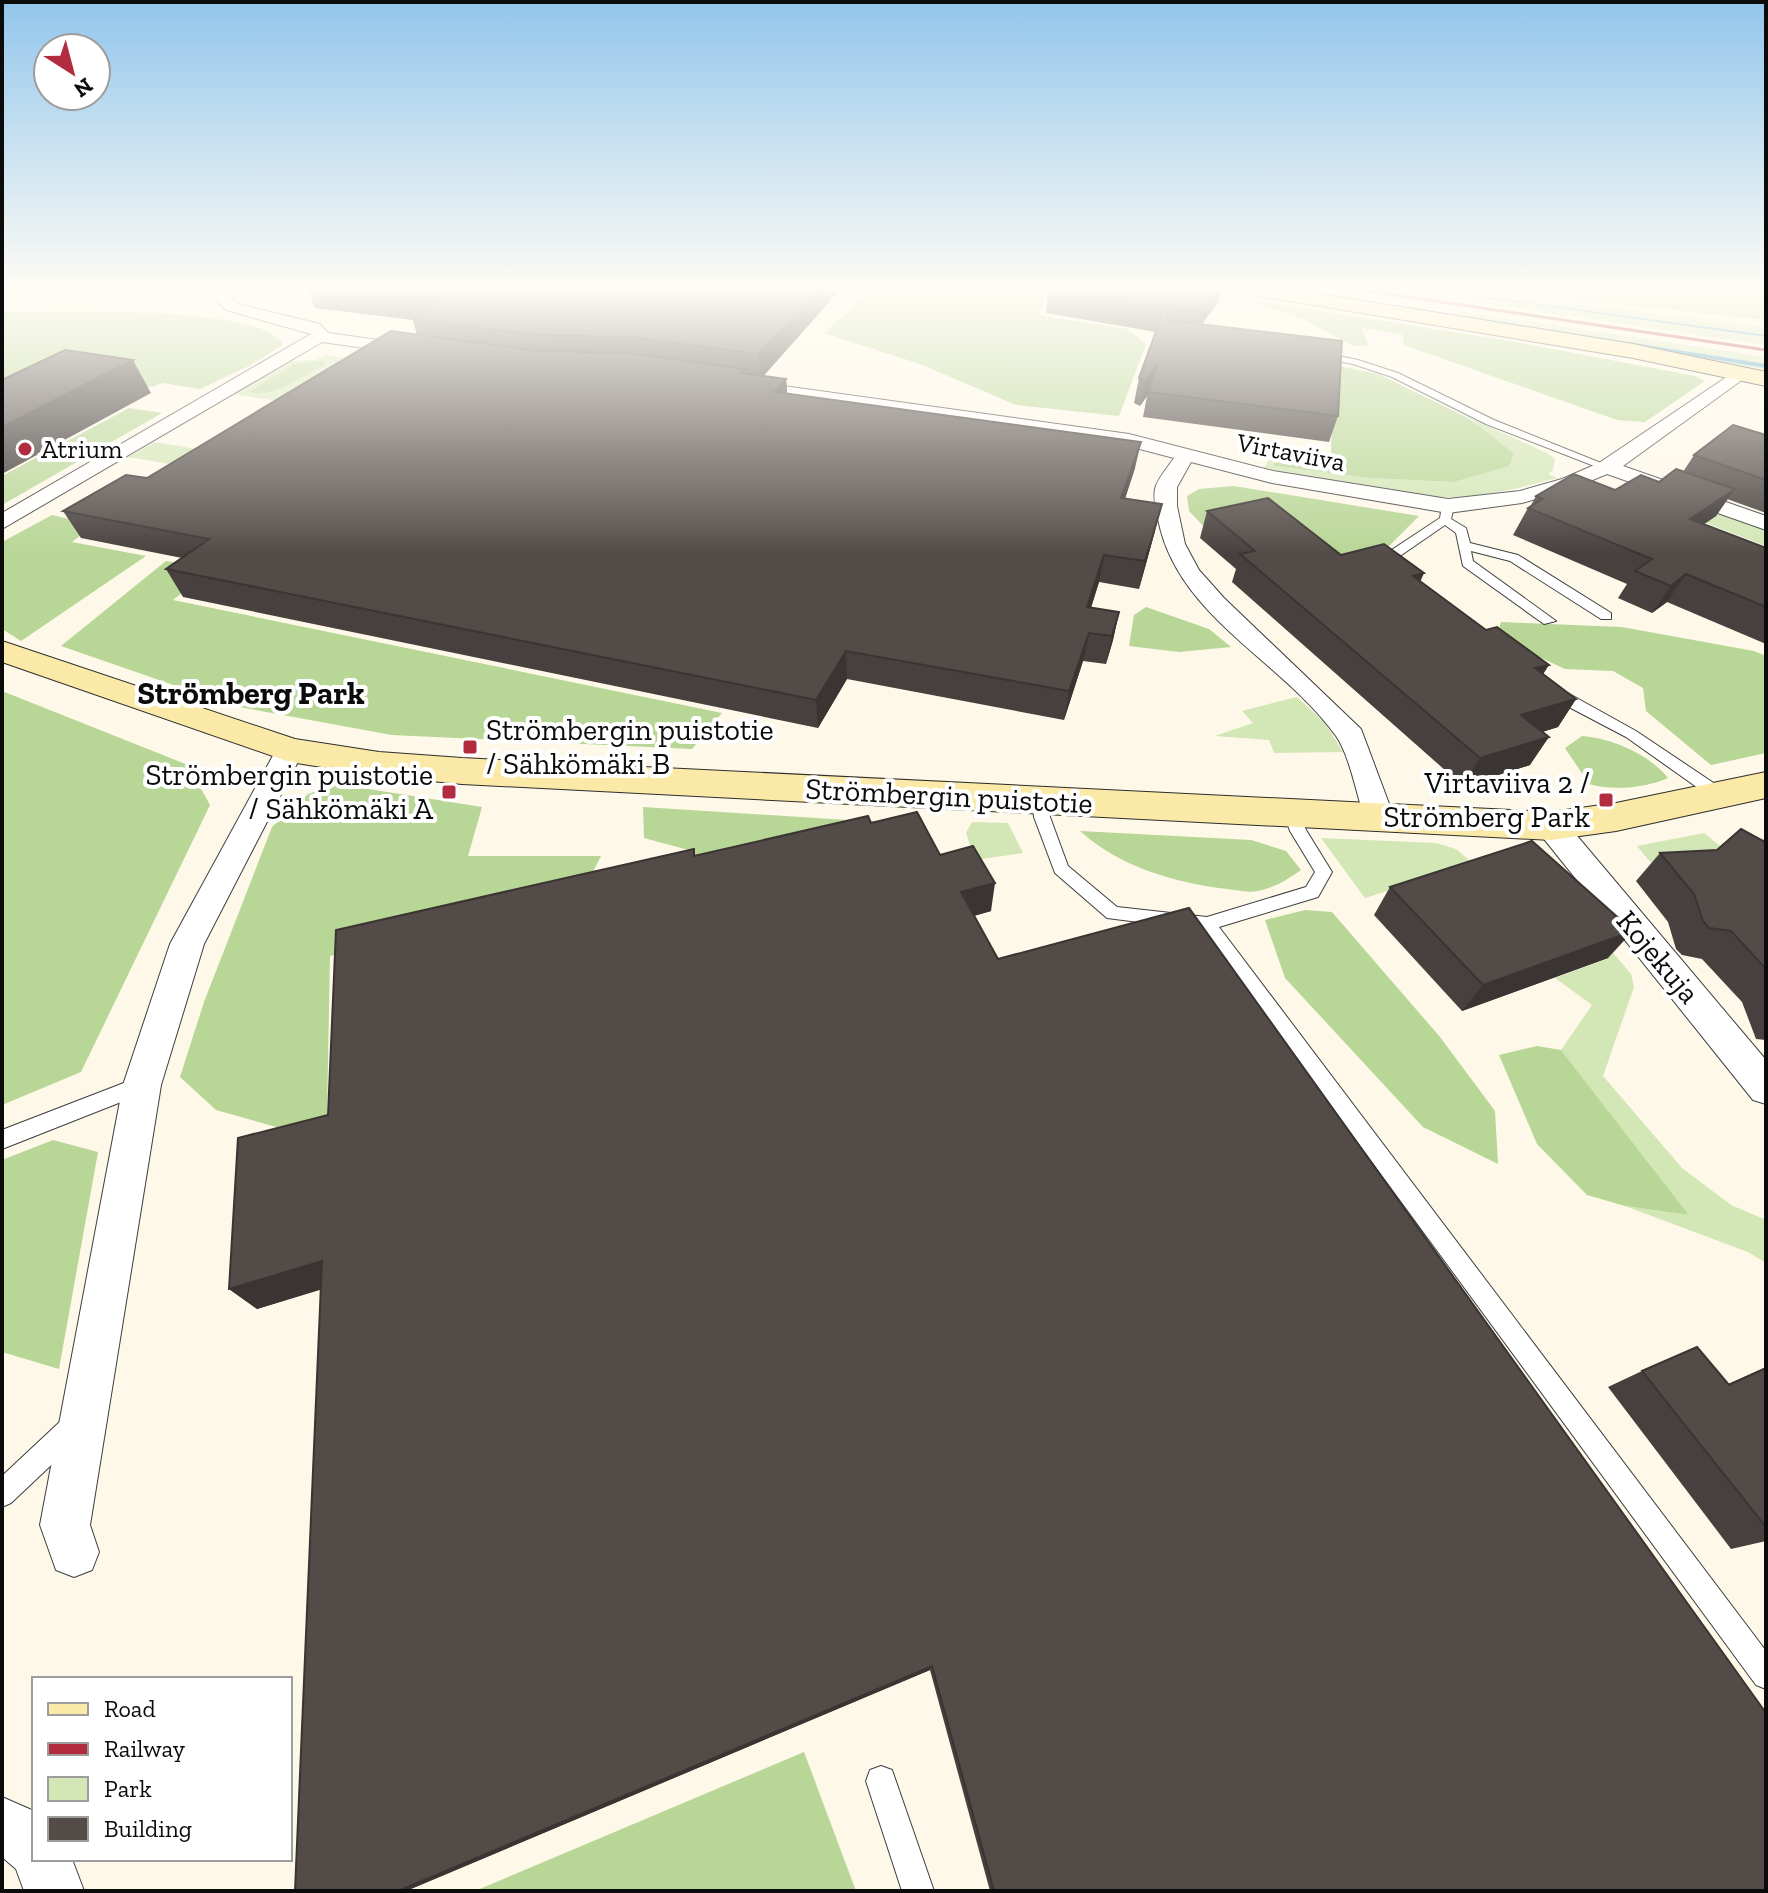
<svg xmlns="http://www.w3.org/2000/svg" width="1768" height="1893" font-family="'Zilla Slab',serif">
	<rect width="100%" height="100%" fill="#fef8e9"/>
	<!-- green -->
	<g fill="#d3e6b6">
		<polygon points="1393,290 1459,290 1766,327 1766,345"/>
		<polygon points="1460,311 1766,357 1766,374 1462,319"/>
		<polygon points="325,355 386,364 318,407 233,394 292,361 316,360"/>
		<path d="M1450,409L1547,453L1555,459L1553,470L1548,474L1557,478C1523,487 1490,496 1454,497C1399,498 1320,479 1264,468L1274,451L1275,466L1369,478L1453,482L1478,425Z"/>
		<polygon points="155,442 213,452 200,469 128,457"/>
		<polygon points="1631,494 1725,514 1766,531 1766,546"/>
		<polygon points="1297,697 1325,723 1343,752 1274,753 1269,740 1215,736 1253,723 1242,711"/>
		<polygon points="972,822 1008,823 1023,853 975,860 966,833"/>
		<polygon points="1704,833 1725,850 1651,863 1637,846"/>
		<polygon points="1321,838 1436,843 1456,849 1474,864 1365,898"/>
		<polygon points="1598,935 1631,974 1634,987 1603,1076 1682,1168 1731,1205 1766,1220 1766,1263 1748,1252 1625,1206 1689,1215 1561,1050 1592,1005 1555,978 1607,959"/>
	</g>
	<!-- forest -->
	<g fill="#b8d696">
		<polygon points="862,290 1004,290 1045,297 1039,315 1127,329 1146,344 1119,416 1016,405 920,364 824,333 850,310"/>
		<polygon points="1491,290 1766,290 1766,320"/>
		<polygon points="1245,299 1516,342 1695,376 1705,381 1645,422 1617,420 1404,345 1403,335 1362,328 1368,346 1353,346 1304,320"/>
		<path d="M2,312C48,312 265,304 283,345L249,366L200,389L163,383L152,387L98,378L2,416Z"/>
		<path d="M324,360L325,365C304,375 273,399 249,392L293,365Z"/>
		<polygon points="1334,365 1378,374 1450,409 1478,425 1514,454 1509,466 1453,482 1369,478 1274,466 1274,451 1331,453"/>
		<polygon points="129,408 162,413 2,505 2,476"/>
		<polygon points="1234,486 1419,516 1387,548 1353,567 1209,532 1189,511 1187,496 1199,489"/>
		<polygon points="52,515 94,525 72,542 146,556 21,641 2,629 2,542"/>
		<polygon points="166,561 213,569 173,600 722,713 692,749 392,735 234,706 61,646"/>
		<polygon points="1146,607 1209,629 1231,647 1179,652 1129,646 1134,615"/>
		<polygon points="1501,622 1622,627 1754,651 1766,656 1766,753 1711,765 1646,711 1643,688 1613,671 1565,669 1535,655 1499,629"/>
		<polygon points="2,691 188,765 210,805 81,1072 2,1105"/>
		<path d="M1582,736C1611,738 1649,754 1668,778C1646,788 1612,791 1589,784L1565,748Z"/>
		<polygon points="337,784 482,807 468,856 601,856 581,895 330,956 327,1115 311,1137 216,1110 180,1077 204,1002 272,827 308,794"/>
		<polygon points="643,807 893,823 698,869 692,851 644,838"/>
		<path d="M1080,831L1251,840L1286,851L1301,870C1287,880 1274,888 1257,891C1248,893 1236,890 1227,889C1175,883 1118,866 1080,831Z"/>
		<polygon points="1305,910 1332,912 1440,1037 1495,1111 1498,1164 1423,1127 1285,978 1265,920"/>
		<polygon points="1537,1046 1561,1050 1689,1215 1625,1206 1587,1195 1537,1144 1499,1055"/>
		<polygon points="53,1140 98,1152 59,1369 2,1352 2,1160"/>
		<polygon points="804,1752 856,1891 475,1891"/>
	</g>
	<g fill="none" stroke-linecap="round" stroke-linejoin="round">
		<!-- stream -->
		<g fill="#3c9bc6" fill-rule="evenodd">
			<polygon points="1294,290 1302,290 1766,364 1766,368"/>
			<polygon points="1428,290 1437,290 1766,335 1766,337"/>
		</g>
		<defs>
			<g id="lane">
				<polygon points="1015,290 1031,290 1057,296 1053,299"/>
				<polygon points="1319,352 1358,360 1398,373 1494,420 1611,467 1602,469 1486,424 1392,377 1353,364 1316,357"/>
				<path d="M1448,503L1454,506L1451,519L1466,528L1470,543L1518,555L1611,613V619H1601L1510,561L1471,551L1473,561L1556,621L1544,624L1463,566L1456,533L1445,525L1400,556L1397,565L1403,571L1401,574C1394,575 1388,572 1384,566L1390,551L1440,518L1442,506Z"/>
				<polygon points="1555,686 1636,731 1727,792 1729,796 1727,800 1715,800 1626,737 1567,706 1548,690"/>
				<polygon points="1040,795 1048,800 1050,817 1068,866 1117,907 1207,917 1306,887 1315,872 1290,831 1284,813 1286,809 1298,809 1306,830 1332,872 1318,897 1219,927 1766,1651 1766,1689 1756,1685 1202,930 1107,918 1055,873 1034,817 1032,800"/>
				<polygon points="142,1076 149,1079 152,1085 149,1091 2,1149 2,1130"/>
				<polygon points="74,1413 83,1417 87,1426 83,1435 11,1503 2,1507 2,1476 65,1417"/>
				<polygon points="881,1766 892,1770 934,1891 902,1891 866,1781 870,1770"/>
			</g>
			<g id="street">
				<polygon points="207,290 224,290 238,304 320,324 328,333 414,345 423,350 414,355 322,342 2,529 2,513 311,334 226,310"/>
				<path d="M1740,368L1749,373L1746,377L1623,466L1766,516V530L1607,474L1576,487L1522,503L1448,513L1272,483L1191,462L1177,487V506L1185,544L1199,570L1224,598L1361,729L1394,817L1390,824L1379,828L1368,824L1364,817C1357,795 1349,754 1336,736C1282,660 1177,617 1158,519C1156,510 1153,499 1155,489C1157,479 1168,467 1174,458L1128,446L740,390L731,385L740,380L1129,434L1273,471L1448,499L1520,491L1562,479L1599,463Z"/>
				<polygon points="290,741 300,743 304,750 204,944 161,1085 90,1525 99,1552 92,1570 74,1577 56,1570 40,1525 123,1085 170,944 276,750 280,743"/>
				<polygon points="1551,815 1562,818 1766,1060 1766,1104 1753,1100 1540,834 1536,826 1540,818"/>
				<polygon points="2,1797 34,1811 34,1859 72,1859 84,1891 24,1891 16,1869 2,1857"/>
			</g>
			<g id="secondary">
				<polygon points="1250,290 1295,290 1633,344 1766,372 1766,386 1633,358 1260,296"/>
				<polygon points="2,641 295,739 379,752 462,758 1551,812 1616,803 1766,772 1766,798 1616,831 1551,840 462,784 379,776 290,762 2,662"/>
			</g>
		</defs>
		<!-- lane casing -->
		<use href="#lane" stroke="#3e3e3e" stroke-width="2"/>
		<!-- street casing -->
		<use href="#street" stroke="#3e3e3e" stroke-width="2"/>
		<!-- secondary casing -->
		<use href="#secondary" stroke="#2d2d2d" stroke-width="2"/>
		<!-- lane -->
		<use href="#lane" fill="#fff" fill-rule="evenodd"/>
		<!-- street -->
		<use href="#street" fill="#fff" fill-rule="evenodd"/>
		<!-- secondary -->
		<use href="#secondary" fill="#fbeaa7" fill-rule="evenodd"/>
		<!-- rail -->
		<polyline stroke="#b32b3e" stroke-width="3" points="1360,290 1766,350"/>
	</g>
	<!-- wall -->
	<g fill="#47403e">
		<polygon points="308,290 838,290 838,292 763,376 786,379 787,393 1135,468 1125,499 1155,531 1139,589 1099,582 1091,608 1119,612 1113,640 1106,664 1083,661 1064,720 847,679 818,728 183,597 166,569 182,558 81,538 63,511 147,478 417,335 413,320 315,308"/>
		<polygon points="1048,290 1218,302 1201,325 1338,416 1329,442 1143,417 1147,396 1140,406 1134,403 1139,378 1156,332 1046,313"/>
		<polygon points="1766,435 1766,513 1727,499 1716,516 1704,524 1766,548 1766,644 1667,602 1652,613 1618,598 1627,584 1513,535 1528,508 1530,507 1536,496 1615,490 1659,482 1683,472 1694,455"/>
		<polygon points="1207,511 1421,582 1576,699 1558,727 1542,732 1530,765 1463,786 1232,582 1236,569 1200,538"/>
		<polygon points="871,823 940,855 991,911 974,916 998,959 1766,1891 990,1891 930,1670 406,1891 295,1891 321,1289 257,1309 229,1289 328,1115 694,849 695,856"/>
		<polygon points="1766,840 1766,1040 1756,1039 1742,1002 1702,959 1682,955 1676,949 1668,922 1636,881 1660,853 1717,850"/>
		<polygon points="1390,887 1608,958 1462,1011 1374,915"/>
		<polygon points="1766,1367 1766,1541 1731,1549 1608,1387 1642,1371 1728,1384"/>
	</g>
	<!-- shaded-wall -->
	<g fill="#3a3432">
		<polygon points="819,290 838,290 838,292 761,379 758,354"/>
		<polygon points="1215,290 1221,290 1218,302 1194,335 1199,311"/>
		<polygon points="133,360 151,393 2,474 2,427"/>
		<polygon points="1158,364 1147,396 1140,406 1145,381"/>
		<polygon points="786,379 788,404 775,392"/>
		<polygon points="1141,442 1135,468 1116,525 1121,498"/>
		<polygon points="1735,489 1716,516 1672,546 1690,519"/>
		<polygon points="1162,504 1155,531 1139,589 1145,561"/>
		<polygon points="1104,555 1099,582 1082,635 1087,607"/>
		<polygon points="1424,573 1412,601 1413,576"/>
		<polygon points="1686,574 1667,602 1652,613 1671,586"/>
		<polygon points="1119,612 1113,640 1106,664 1112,636"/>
		<polygon points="1089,633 1083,661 1064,720 1069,691"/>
		<polygon points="846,651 847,679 818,728 816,700"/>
		<polygon points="1549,665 1531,693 1535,668"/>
		<polygon points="1576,699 1558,727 1504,744 1521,715"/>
		<polygon points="1549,737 1530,765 1463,786 1480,758"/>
		<polygon points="995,883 991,911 959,920 961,892"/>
		<polygon points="1633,931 1608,958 1462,1011 1483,985"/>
		<polygon points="322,1261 346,1282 257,1309 229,1289"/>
		<polygon points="932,1666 930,1670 406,1891 398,1891"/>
	</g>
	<!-- building -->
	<g fill="#534b48" stroke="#3a3432" stroke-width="2">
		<polygon points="344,290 819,290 758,354 629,337 538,335 412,319 440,302"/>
		<polygon points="1049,290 1215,290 1199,311 1171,310 1166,320 1342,341 1338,416 1148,392 1158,364 1145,381 1139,378 1164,309"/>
		<polygon points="391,331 538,351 628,353 745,369 741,373 786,379 775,392 1141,442 1121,498 1162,504 1145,561 1104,555 1087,607 1119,612 1112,636 1089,633 1069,691 846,651 816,700 166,569 209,539 63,511 126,475 147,478"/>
		<polygon points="65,350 133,360 2,427 2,380"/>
		<polygon points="1733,425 1766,435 1766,480 1694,455"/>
		<polygon points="1676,469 1735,489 1690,519 1766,548 1766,607 1686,574 1671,586 1635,571 1652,559 1528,508 1543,499 1536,496 1574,474 1615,490 1641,475 1659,482"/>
		<polygon points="1268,498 1341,555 1384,544 1424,573 1413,576 1486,630 1497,627 1549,665 1535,668 1576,699 1521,715 1549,737 1480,758 1240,554 1255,551 1207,511"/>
		<polygon points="917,812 940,855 973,846 995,883 961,892 998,959 1189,908 1766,1713 1766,1891 994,1891 932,1666 398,1891 295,1891 322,1261 229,1289 238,1138 328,1115 336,930 694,849 694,856 868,816 871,823"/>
		<polygon points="1741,829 1763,841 1766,840 1766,969 1731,931 1709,928 1703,921 1694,894 1660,853 1717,850"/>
		<polygon points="1532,841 1633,931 1483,985 1390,887"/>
		<polygon points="1697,1347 1729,1385 1766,1368 1766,1527 1642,1371"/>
	</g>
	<!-- sky -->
	<linearGradient id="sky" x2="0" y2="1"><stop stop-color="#92c6ec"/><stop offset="0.52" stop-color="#fffcf5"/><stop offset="1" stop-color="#fffcf5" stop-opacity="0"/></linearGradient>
	<rect width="1768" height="555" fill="url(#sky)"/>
	<!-- markers -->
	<g fill="#b32b3e" stroke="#fff" stroke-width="3">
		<circle cx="25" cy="449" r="8"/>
		<rect x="462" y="739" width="16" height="16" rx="4"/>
		<rect x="441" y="784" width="16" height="16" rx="4"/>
		<rect x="1598" y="792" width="16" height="16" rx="4"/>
	</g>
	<g text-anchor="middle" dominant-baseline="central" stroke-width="8" stroke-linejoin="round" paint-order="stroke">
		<!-- far-poi labels -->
		<g font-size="26" fill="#0b0b0b" stroke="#fff" text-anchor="start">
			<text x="41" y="449">Atrium</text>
		</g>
		<!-- far-street labels -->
		<g font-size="26" fill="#0b0b0b" stroke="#fff">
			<text transform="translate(1291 452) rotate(11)">Virtaviiva</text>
		</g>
		<!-- poi labels -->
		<g font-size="30" fill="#0b0b0b" stroke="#fff" text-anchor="end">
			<text x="486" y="730" text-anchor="start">Strömbergin puistotie<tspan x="486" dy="34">/ Sähkömäki B</tspan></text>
			<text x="433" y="775">Strömbergin puistotie<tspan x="433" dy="34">/ Sähkömäki A</tspan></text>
			<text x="1590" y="783">Virtaviiva 2 /<tspan x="1590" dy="34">Strömberg Park</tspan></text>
		</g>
		<!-- street labels -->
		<g font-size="30" fill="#0b0b0b" stroke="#fff">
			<text transform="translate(949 796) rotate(3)">Strömbergin puistotie</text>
			<text transform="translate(1658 957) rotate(50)">Kojekuja</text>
		</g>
		<!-- far-district labels -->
		<g font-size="32" font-weight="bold" fill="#0b0b0b" stroke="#fff">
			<text x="251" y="693">Strömberg Park</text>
		</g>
	</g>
	<!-- border -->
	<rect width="1768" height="1893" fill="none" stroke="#0b0b0b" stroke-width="8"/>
	<!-- legend -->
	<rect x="32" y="1677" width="260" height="184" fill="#ffffff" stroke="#9d9d9d" stroke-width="2"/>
	<rect x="48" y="1703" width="40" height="12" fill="#fbeaa7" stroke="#9d9d9d" stroke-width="2"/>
	<text x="104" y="1717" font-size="24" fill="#0b0b0b">Road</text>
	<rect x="48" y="1743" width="40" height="12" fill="#b32b3e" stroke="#9d9d9d" stroke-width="2"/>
	<text x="104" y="1757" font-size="24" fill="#0b0b0b">Railway</text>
	<rect x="48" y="1777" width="40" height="24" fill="#d3e6b6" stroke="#9d9d9d" stroke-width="2"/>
	<text x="104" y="1797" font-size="24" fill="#0b0b0b">Park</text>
	<rect x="48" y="1817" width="40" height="24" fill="#534b48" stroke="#9d9d9d" stroke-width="2"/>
	<text x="104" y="1837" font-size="24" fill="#0b0b0b">Building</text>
	<!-- north arrow -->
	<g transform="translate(72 72) rotate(144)"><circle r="38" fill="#ffffff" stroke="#9d9d9d" stroke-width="2"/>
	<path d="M0-6L14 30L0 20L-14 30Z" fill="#b32b3e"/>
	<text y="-12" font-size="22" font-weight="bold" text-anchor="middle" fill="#0b0b0b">N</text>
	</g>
</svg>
